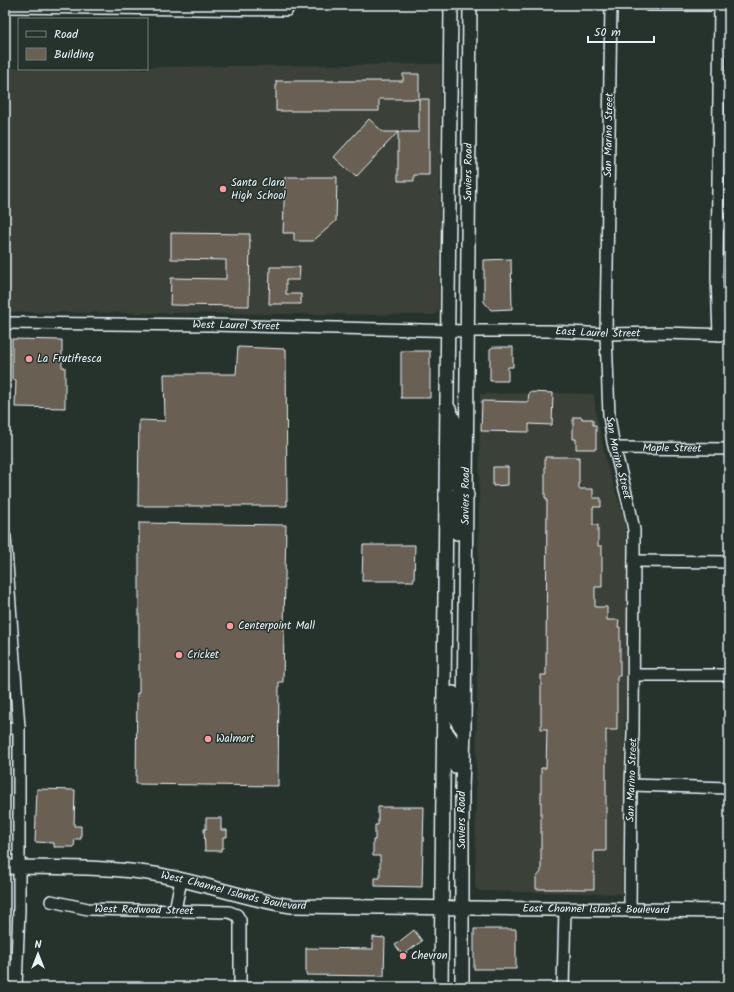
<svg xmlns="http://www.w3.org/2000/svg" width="734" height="992" font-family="Kalam,sans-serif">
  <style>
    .built { fill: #3a4138 }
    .building { fill: #696152; stroke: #e8f1f8 }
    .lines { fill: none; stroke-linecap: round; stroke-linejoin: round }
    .minor-casing { stroke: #e8f1f8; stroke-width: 14 }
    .major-casing { stroke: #e8f1f8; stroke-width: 16 }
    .minor { stroke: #26332d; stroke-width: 11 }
    .major { stroke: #26332d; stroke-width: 13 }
    .poi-dot { fill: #ff9aa2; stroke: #26332d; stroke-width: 1.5 }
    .labels { text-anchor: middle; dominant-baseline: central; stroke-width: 3; stroke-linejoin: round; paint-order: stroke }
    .street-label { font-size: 11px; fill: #e8f1f8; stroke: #26332d }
    .poi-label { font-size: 11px; fill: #e8f1f8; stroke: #26332d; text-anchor: start }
  </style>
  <rect width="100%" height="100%" fill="#26332d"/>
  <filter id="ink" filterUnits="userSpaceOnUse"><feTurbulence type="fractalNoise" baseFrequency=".025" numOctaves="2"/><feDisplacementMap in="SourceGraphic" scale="8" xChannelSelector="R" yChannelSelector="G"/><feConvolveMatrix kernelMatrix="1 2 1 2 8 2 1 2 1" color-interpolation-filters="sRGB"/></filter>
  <g filter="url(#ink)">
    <path class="built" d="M441 64 439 309 437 313 433 315 9 312 6 309 8 68 147 69V67Z
      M553 393 594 394 596 413 607 465 624 517 628 549 622 894 480 891 476 889 475 885 480 394Z"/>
    <path class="building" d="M403 74H419V99H379V111H276V81H403Z
      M419 99H429V175H414V181H398V132L356 177 334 157 369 119 383 132H419Z
      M285 177H337L336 221 313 241H294V233H283Z
      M171 233 250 234 249 306 170 305 171 278 226 279V260L171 259Z
      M511 259 512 309 491 310 484 302V260Z
      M270 267H300L299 280H286V294H301V304H269Z
      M12 339 62 340V367H65V408L15 407 16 380H12Z
      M238 347 286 349 287 506H138L139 420 165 421 164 374H236Z
      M493 347H513V367H508V381H490V349Z
      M401 351H430V398H401Z
      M529 392 553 393 552 425 529 424V432L481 431 482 401 528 402Z
      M573 417H582V419H593V425H596V449H576V439H573Z
      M545 457H579V489H593V498H601V507H593V525H598V546H602V587H595V607H607V620H619L618 627H620V676H617V730H606V851H594V889H536V878L541 872V768H546L547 729H541V675H546L547 498H545Z
      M493 467H508V485L493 486Z
      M139 523 286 525 283 682H279L278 786 136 784 137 693H139Z
      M363 545H415L414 581H362Z
      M37 789 75 790 74 826H81V839H75L74 847H54V843L35 842Z
      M378 807H424L422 887 375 886V878H380V856H373V840H375V825H378Z
      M206 818H221V830H227V837H223V848H221V851H205L204 829H206Z
      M474 929H516V969H474Z
      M414 930 422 941 403 955 395 945Z
      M373 937 385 938 384 976 306 975V948L373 949Z"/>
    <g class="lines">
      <defs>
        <g id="minor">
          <path id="s1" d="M611 5 606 334 609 416 613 442 629 505 634 530V544L633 733 631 785 630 910"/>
          <path d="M648 5H720"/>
          <path d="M5 7 287 10"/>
          <path d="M718 224H729"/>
          <path id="s2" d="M5 323 211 325 467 331H550L606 334 663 333 729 335"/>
          <path d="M719 335 717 277 720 5"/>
          <path id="s3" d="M615 448 729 449"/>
          <path d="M5 537 19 728V909L16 987"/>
          <path d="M634 561 729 562"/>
          <path d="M634 675H729"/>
          <path d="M5 728H19"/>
          <path d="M631 785 729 788"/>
          <path id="s4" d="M51 901 88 909 229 912 237 915 240 920V987"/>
          <path d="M175 910 181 880"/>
          <path d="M563 987 565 910"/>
        </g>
        <g id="major">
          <path d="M449 409 456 425 455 474 457 483 460 489 467 495"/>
          <path d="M446 495 451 496C460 506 457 520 457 533"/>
          <path d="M453 693C453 707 453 720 464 730"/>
          <path d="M444 730C456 742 455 750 455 766"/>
          <path id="s5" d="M5 867C55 868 105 866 154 874 201 882 245 899 291 906L729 911"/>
          <path d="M441 987 451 5"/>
          <path id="s6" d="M462 987V788L464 730 470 5"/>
        </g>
      </defs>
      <use href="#minor" class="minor-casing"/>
      <use href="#major" class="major-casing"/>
      <use href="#minor" class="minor"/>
      <use href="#major" class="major"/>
    </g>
  </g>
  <g class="poi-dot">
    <circle cx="223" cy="189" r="4"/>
    <circle cx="29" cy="359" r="4"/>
    <circle cx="230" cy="626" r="4"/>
    <circle cx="179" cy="655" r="4"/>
    <circle cx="208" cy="739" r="4"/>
    <circle cx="403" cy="956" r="4"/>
  </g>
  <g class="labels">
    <g class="street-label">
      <text transform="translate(609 135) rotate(-89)">San Marino Street</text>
      <text stroke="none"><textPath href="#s6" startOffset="815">Saviers Road</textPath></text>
      <text stroke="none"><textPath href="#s2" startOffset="231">West Laurel Street</textPath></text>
      <text stroke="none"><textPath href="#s2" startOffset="593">East Laurel Street</textPath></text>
      <text stroke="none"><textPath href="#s3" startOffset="57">Maple Street</textPath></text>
      <text stroke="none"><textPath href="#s1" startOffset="454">San Marino Street</textPath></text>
      <text stroke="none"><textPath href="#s6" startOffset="491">Saviers Road</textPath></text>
      <text transform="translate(632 780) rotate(-88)">San Marino Street</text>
      <text transform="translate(462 820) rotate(-90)">Saviers Road</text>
      <text stroke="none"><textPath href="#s5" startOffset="231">West Channel Islands Boulevard</textPath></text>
      <text stroke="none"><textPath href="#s4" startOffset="94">West Redwood Street</textPath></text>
      <text stroke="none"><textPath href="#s5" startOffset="595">East Channel Islands Boulevard</textPath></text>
    </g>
    <g class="poi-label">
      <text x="231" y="183">Santa Clara<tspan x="231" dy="13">High School</tspan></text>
      <text x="37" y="359">La Frutifresca</text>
      <text x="238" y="626">Centerpoint Mall</text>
      <text x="187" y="655">Cricket</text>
      <text x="216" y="739">Walmart</text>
      <text x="411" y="956">Chevron</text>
    </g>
  </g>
  <rect width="734" height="992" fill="none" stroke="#26332d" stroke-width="20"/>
  <rect x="10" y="10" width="714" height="972" fill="none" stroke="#e8f1f8" stroke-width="1.5" filter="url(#ink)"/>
  <rect x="18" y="18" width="130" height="52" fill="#26332d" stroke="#747f7e"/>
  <rect x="26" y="31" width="20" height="6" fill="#26332d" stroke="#747f7e"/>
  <text x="54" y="38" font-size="12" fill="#e8f1f8">Road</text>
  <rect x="26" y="48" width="20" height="12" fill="#696152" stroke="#747f7e"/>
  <text x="54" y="58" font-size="12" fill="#e8f1f8">Building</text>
  <g transform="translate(38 954)" stroke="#26332d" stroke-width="3" paint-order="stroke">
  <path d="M0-3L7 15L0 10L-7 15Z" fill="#e8f1f8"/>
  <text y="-6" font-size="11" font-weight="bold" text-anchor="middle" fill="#e8f1f8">N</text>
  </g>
  <path d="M588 36v6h66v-6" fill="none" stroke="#e8f1f8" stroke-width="2"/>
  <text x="594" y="36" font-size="12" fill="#e8f1f8" stroke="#26332d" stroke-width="3" paint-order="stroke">50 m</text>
</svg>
